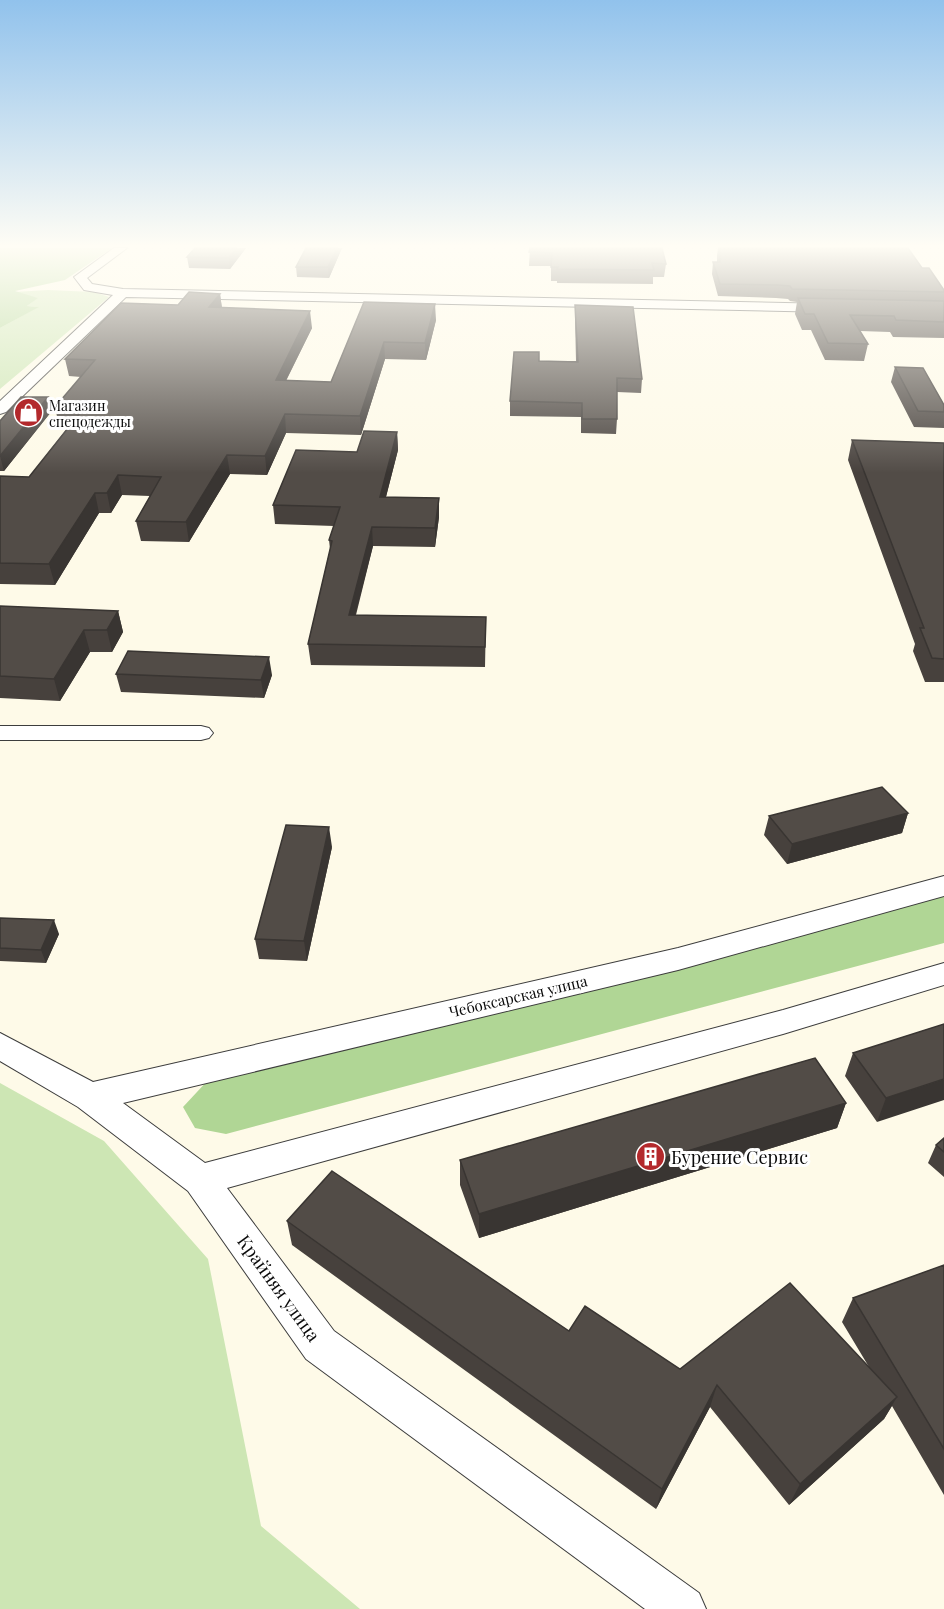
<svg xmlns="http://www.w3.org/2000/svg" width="944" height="1609" font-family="'Playfair Display',serif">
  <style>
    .green { fill: #cde6b4 }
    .forest { fill: #b0d695 }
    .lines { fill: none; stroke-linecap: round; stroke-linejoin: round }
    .minor-casing { stroke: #3d3d3d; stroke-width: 2 }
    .minor { fill: #fff; fill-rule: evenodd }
    .wall { fill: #47413d }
    .shaded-wall { fill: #393532 }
    .building { fill: #524c47; stroke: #393532; stroke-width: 1.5 }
    .labels { text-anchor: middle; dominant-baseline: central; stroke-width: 6; stroke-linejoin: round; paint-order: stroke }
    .far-poi-label { font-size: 14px; fill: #0a0a0a; stroke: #fff; text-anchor: start }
    .street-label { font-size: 15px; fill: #0a0a0a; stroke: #fff }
    .near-poi-label { font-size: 18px; fill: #0a0a0a; stroke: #fff; text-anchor: start }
    .near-street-label { font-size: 18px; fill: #0a0a0a; stroke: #fff }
  </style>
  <rect width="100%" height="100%" fill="#fefae8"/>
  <path class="green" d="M48 290 94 292 109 297 0 389V328L38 307 27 306 37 298 14 292Z
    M0 1083 104 1141 208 1259 261 1526 360 1609H0Z"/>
  <path class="forest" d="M0 248H112L65 280 15 291 38 298 27 306 39 307 0 328Z
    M944 892V943L226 1134 195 1128 183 1107 210 1078Z"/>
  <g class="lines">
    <defs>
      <path id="minor" d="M114 248H127L87 278 92 284 123 289 831 304 838 308 831 312 126 297 6 412 0 414V401L113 295 84 290 74 277Z
        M0 726H201L209 728 213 733 209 738 201 740H0Z
        M944 876V896L678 970 123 1103 205 1163 783 1010 944 963V985L783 1034 227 1188 334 1331 699 1593 706 1609H645L306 1359 188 1191 78 1107 0 1061V1033L93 1082 678 948Z"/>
    </defs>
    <use href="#minor" class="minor-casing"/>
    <use href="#minor" class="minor"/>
  </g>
  <path class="wall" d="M246 248 230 269 189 268 187 257Z
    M306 248H342L329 278 297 277 296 267Z
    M530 248H672H662L666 264 664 277H653V284L557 283V281H551V266H529Z
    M718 248H908L922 268 944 290V338L893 337 890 332 860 331 868 344 864 361 825 360 811 330H802L795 314 797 302 790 301 788 299 776 298 718 296 712 274 713 262H717V255Z
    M220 294 222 308 312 328 286 381 331 382 364 302 436 320 426 360 385 359 361 435 286 433 267 475 230 474 189 542 141 541 136 521 150 496 122 495 111 513H99L55 585 0 584V476L29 477 69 426H59L55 407 81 377 69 376 65 359 178 305Z
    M575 305 642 379 641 393 617 392V419L616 434 581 433V417L510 416V401L539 361H576L575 318Z
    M895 367 944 405V428L914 427 891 382Z
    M51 412 4 471H0V421Z
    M397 432 398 450 386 497 439 498V517L435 547 373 546 356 615 486 617 485 667 311 665 308 644 330 549 329 540 334 526 275 524 273 505 357 452Z
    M852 440 944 443V682H925L913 651 915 644 848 460Z
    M0 606 118 611 123 632 112 652H90L60 701 0 698Z
    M116 674 272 675 264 698 121 692Z
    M908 813 902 833 787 864 764 835 769 816Z
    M332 847 307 961 259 959 255 939Z
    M0 918 59 934 46 963 0 961Z
    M944 1024 877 1122 845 1076 853 1053Z
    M846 1103 837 1128 479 1238 460 1185V1160Z
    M944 1138V1177L928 1163 936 1145Z
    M287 1221 569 1331 680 1369 869 1367 842 1322 853 1298 944 1265V1495L892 1406 884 1419 789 1505 710 1407 656 1509 292 1245Z"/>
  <path class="shaded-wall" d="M236 248H246L230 269 229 258Z
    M337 248H342L329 278 328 267Z
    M220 294 222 309 209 307Z
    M435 304 436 320 426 360 425 343Z
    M310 311 312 328 277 398 276 380Z
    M384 342 385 359 361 435 360 416Z
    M48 397 51 412 4 471 0 456Z
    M285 414 286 433 267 475 265 456Z
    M397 432 398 450 381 516 380 497Z
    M227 455 230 474 189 542 186 522Z
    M118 475 122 495 111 513 107 493Z
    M95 493 99 513 55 585 49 564Z
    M439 498V517L435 547V528Z
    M372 527 373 546 350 635 349 615Z
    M118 611 123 632 112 652 107 630Z
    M84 630 90 652 60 701 54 679Z
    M269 657 272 675 264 698 261 680Z
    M908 813 902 833 787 864 792 844Z
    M329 827 332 847 307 961 304 941Z
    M54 920 59 934 46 963 41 950Z
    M944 1079V1100L877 1122 886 1098Z
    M846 1103 837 1128 479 1238V1214Z
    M717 1385 710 1407 656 1509 662 1489Z
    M897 1397 884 1419 789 1505 800 1484Z"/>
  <path class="building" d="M195 248H236L229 258 187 257Z
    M306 248H337L328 267H296Z
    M530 248H662L666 264 652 263 654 270 557 269 558 267H551L552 253 529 252Z
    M719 248H908L922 268H929L944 290V292L792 289 790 286 778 285 720 284 713 262H720Z
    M189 292 220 294 209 307 310 311 276 380 331 382 364 302 435 304 425 343 384 342 360 416 285 414 265 456 227 455 186 522 136 521 161 477 118 475 107 493H95L49 564 0 563V476L29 477 84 408 55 407 95 360 65 359 121 303 178 305Z
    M798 298 944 301V322L896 320 894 316 850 315 868 344 828 343 814 314H805Z
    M575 305 633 307 642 379 617 378V419H582V403L510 401 514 352H539V361L578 362Z
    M895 367 923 368 944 405V412L918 411Z
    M21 397H48L0 456V421Z
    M364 431 397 432 380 497 439 498 435 528 372 527 349 615 486 617 485 647 308 644 332 541 329 540 340 507 273 505 296 450 357 452Z
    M852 440 944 443V659L932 658 920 628H924Z
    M0 606 118 611 107 630H84L54 679 0 676Z
    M128 651 269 657 261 680 116 674Z
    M882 787 908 813 792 844 769 816Z
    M286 825 329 827 304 941 255 939Z
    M0 918 54 920 41 950 0 948Z
    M944 1024V1079L886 1098 853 1053Z
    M815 1058 846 1103 479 1214 460 1160Z
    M944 1138V1152L936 1145Z
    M332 1171 569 1331 585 1306 680 1369 790 1283 897 1397 800 1484 717 1385 662 1489 287 1221Z
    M944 1265V1449L853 1298Z"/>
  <linearGradient id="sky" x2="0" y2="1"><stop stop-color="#91c2ec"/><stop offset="0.52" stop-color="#fffdf5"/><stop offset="1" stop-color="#fffdf5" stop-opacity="0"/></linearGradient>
  <rect width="944" height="473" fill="url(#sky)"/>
  <defs>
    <symbol id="shop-disc" viewBox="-11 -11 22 22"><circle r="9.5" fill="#b3292c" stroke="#fff"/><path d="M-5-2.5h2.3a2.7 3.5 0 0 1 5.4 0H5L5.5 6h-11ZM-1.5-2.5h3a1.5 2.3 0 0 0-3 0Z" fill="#fff"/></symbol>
    <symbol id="building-disc" viewBox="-11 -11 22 22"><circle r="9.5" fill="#b3292c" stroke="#fff"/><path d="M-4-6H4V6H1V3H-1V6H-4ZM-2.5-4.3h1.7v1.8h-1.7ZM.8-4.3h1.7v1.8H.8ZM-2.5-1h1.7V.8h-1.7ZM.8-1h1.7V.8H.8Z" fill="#fff"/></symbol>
  </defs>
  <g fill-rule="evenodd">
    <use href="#shop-disc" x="12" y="396" width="33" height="33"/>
    <use href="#building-disc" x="634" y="1140" width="33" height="33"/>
  </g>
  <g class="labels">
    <g class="far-poi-label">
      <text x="49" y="405">Магазин<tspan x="49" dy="16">спецодежды</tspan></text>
    </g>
    <g class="street-label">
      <text transform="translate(518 996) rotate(-13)">Чебоксарская улица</text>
    </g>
    <g class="near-poi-label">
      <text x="671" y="1157">Бурение Сервис</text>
    </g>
    <g class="near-street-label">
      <text transform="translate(279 1288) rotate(54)">Крайняя улица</text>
    </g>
  </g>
</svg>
